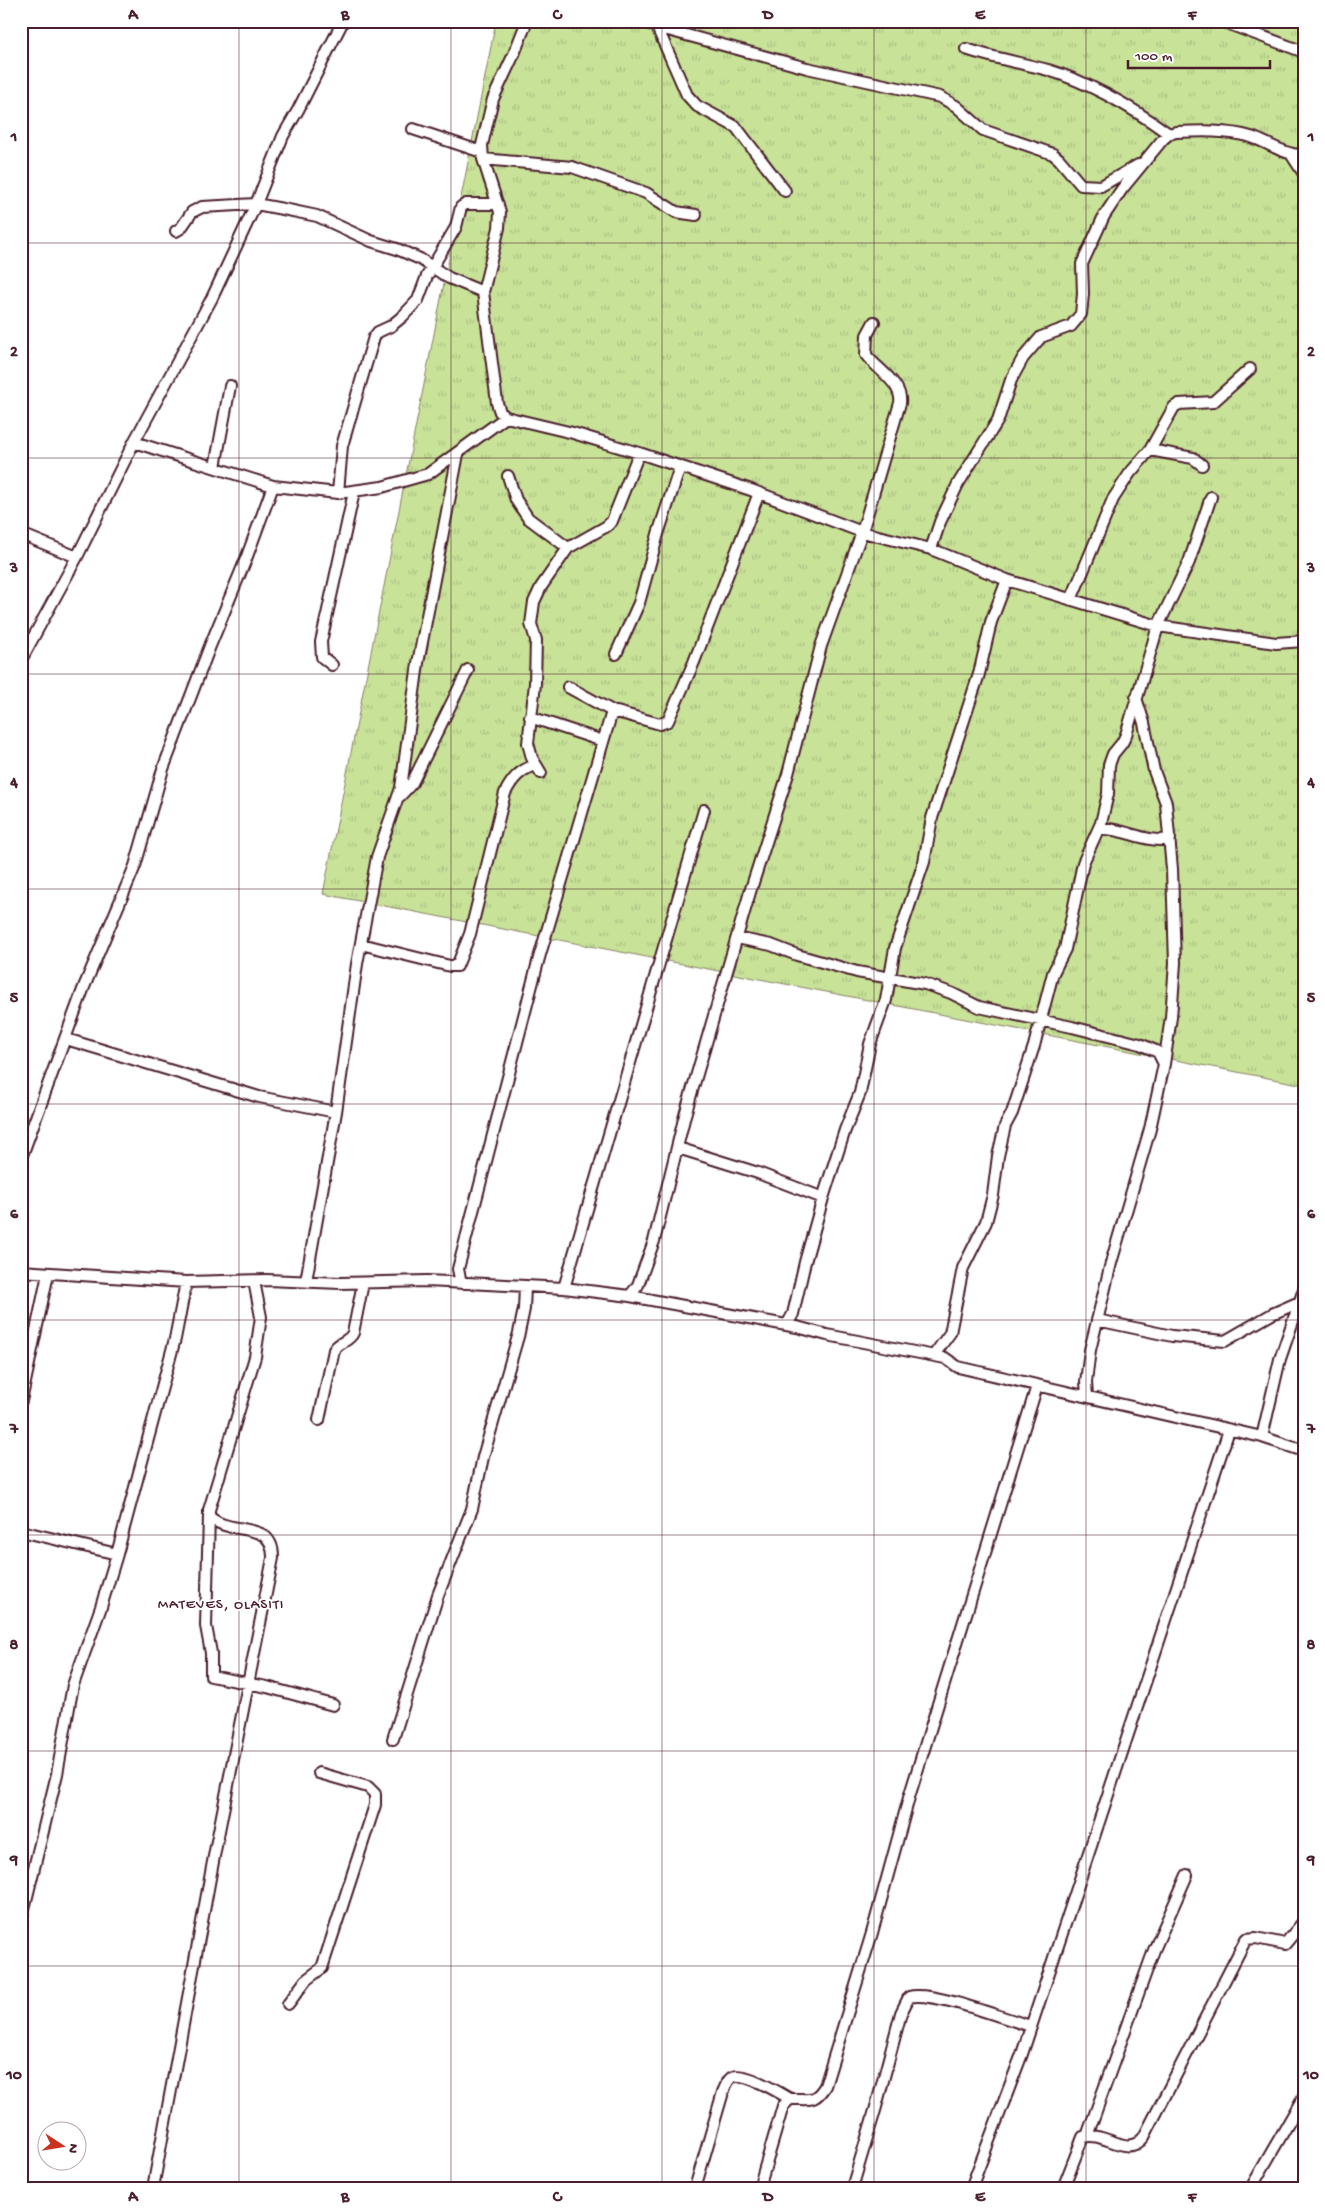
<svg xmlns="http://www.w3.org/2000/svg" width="1325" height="2209" font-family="'Gochi Hand',sans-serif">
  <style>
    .grass { fill: url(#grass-tufts); stroke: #898062 }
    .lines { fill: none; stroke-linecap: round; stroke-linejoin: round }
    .minor-casing { stroke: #4a1f2b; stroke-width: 14 }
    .minor { stroke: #fff; stroke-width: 10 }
    .grid { fill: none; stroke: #4a1f2b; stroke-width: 1; stroke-opacity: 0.55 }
    .labels { text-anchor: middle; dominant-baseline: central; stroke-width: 4; stroke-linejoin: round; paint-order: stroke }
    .neighbourhood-label { font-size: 15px; letter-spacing: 1px; fill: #4a1f2b; stroke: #fff }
    .neatline { fill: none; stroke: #4a1f2b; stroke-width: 2 }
    .grid-label { font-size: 16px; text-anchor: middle; font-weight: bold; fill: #4a1f2b }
  </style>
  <defs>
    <pattern id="grass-tufts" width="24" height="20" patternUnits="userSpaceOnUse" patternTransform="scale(1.25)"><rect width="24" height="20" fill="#c8e298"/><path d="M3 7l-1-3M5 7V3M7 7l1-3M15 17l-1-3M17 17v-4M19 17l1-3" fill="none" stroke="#adc183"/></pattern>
  </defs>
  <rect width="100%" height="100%" fill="#fff"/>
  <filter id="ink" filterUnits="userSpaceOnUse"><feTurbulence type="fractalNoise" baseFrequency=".02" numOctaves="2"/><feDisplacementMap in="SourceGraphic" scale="10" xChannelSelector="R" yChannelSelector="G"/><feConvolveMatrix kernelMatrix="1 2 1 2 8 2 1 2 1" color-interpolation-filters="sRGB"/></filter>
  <g filter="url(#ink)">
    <path class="grass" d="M496 21H1304V1085L323 894Z"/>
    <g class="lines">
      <defs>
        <path id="minor" d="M527 21 514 54 493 99 482 145 483 159 500 212 499 228 483 292 497 403 500 412 506 417 573 433 639 453 751 490 862 532 931 549 1007 580 1158 626 1276 643 1304 641
          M641 21 657 27 807 68 940 97 956 106 983 130 1053 154 1059 159 1081 185 1101 186 1138 165
          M1221 21 1304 52
          M657 27 687 95 697 106 736 127 785 191
          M966 49C993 58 1021 63 1048 70 1091 83 1133 108 1169 134
          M413 129 482 152
          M1291 154 1304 174
          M483 159 572 167 646 193 676 212 696 215
          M176 231 181 228 192 212 202 207 256 204 288 210 317 216 371 241 397 249 420 259 449 278 483 292
          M134 442 273 486 338 493 382 487 428 474 506 417
          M1150 450 1193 458 1202 465
          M215 467 230 386
          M508 476 516 500 528 518 568 548
          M338 493 342 446 374 337 378 332 391 326 403 316 418 300 427 276 456 227 461 207 466 204H498
          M21 534 77 557
          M931 549 940 522 958 484 998 420 1011 380 1023 358 1041 337 1071 326 1081 314 1083 294 1082 264 1104 216 1122 189 1163 139 1169 134 1176 132C1201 131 1227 130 1251 137 1267 142 1283 154 1299 155L1304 151
          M1071 600 1113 499 1130 473 1150 450 1174 407 1179 404 1213 402 1250 369
          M616 654 639 603 658 534 680 467
          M21 660 77 557 134 442 212 298 256 204 283 136 298 110 343 21
          M332 665 322 657 321 642 354 492
          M568 687 614 712
          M530 717 603 741
          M541 773 532 758 528 743 535 684 536 640 531 624 534 602 541 587 568 548 607 526 612 521 639 453
          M400 796 412 783 468 670
          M1099 829C1124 827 1145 844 1170 839
          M737 938 771 945 797 955 857 972 925 984 951 993 979 1007 1072 1027 1140 1044 1158 1052 1164 1064
          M361 944 450 966H457L470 934 505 793C512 779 520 770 535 765
          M66 1039 259 1097 336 1112
          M678 1148 758 1173 823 1198
          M21 1158 84 987 135 866 163 769 210 646 246 559 273 486
          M21 1271 186 1282 267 1280 341 1283 427 1281 564 1288 630 1296 797 1327 827 1335 945 1358 958 1367 1262 1437 1304 1451
          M306 1281 336 1112 357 964 377 857 401 788 418 663 458 454
          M461 1283 458 1269 539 958 611 715 617 712 660 724 668 721 694 662 759 493
          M564 1288 704 810
          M630 1296 638 1285 654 1241 685 1115 750 892 788 774 821 646 862 532 900 403C903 384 877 369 866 355L867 335 874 322
          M1097 1320 1172 1336 1225 1341 1272 1314 1304 1300
          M787 1325 793 1314 805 1262 823 1198 845 1130 860 1093 870 1044 886 1000 895 948 924 862 932 818 979 674 991 622 1007 580
          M934 1355 950 1333 963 1268 986 1222 993 1195 998 1156 1005 1126 1012 1113 1034 1046 1053 973 1065 949 1083 863 1101 823 1108 794 1109 765 1113 754 1122 743 1126 735 1158 626 1189 562 1211 497
          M1087 1396 1086 1382 1090 1350 1111 1263 1150 1129 1164 1064 1171 1017 1175 963 1172 869 1166 803 1154 771 1144 723 1136 698
          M21 1401 48 1274
          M319 1420 334 1350C338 1342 349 1342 353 1333L363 1283
          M1262 1437 1280 1359 1304 1289
          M209 1516 206 1626 211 1653V1676L267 1687 333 1705
          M21 1531 117 1554
          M393 1739 438 1595 472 1509 483 1457 519 1333 524 1309 525 1287
          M21 1921 57 1774 73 1685 101 1607 117 1554 175 1339 186 1282
          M288 2004 306 1980 322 1968 375 1805V1794L368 1787 319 1773
          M1087 2136 1154 1950 1187 1875
          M153 2188 215 1851 273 1558C274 1518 228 1537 209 1516V1510L255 1357 261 1317 254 1281
          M695 2188 723 2092C725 2088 727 2081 731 2078 741 2069 780 2093 790 2099
          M759 2188 783 2106 790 2099C808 2098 814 2104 825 2086L872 1933 910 1794 1037 1386
          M852 2188 876 2107 901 2013 909 1997C932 1990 1004 2019 1031 2026
          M971 2188 1022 2054 1229 1430
          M1063 2188 1083 2137C1104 2130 1127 2159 1144 2137L1246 1939 1256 1938 1285 1944 1304 1921
          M1251 2188 1304 2096"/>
      </defs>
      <use href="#minor" class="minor-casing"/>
      <use href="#minor" class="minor"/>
    </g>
  </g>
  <path class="grid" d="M239 21V2188M451 21V2188M662 21V2188M874 21V2188M1086 21V2188M21 243H1304M21 458H1304M21 674H1304M21 889H1304M21 1104H1304M21 1320H1304M21 1535H1304M21 1751H1304M21 1966H1304"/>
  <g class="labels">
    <g class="neighbourhood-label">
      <text x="221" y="1605">MATEVES, OLASITI</text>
    </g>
  </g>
  <rect width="1325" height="2209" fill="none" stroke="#fff" stroke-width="55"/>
  <g transform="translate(62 2146) rotate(102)"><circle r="24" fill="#ffffff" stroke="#b7a5aa"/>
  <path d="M0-4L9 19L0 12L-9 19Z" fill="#c8321e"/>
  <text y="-8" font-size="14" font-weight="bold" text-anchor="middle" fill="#4a1f2b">N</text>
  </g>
  <path d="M1128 60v8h142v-8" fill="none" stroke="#4a1f2b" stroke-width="2.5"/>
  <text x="1135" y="60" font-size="15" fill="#4a1f2b" stroke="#ffffff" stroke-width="4" paint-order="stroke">100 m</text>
  <rect x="28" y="28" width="1270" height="2154" class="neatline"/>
  <g class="grid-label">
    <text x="133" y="19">A</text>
    <text x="345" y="19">B</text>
    <text x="557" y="19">C</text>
    <text x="768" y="19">D</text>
    <text x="980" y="19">E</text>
    <text x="1192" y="19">F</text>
    <text x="14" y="141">1</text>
    <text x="1311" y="141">1</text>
    <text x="14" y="356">2</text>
    <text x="1311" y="356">2</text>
    <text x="14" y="572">3</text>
    <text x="1311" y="572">3</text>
    <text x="14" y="787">4</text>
    <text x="1311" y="787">4</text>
    <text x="14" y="1002">5</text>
    <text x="1311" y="1002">5</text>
    <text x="14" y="1218">6</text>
    <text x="1311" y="1218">6</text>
    <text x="14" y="1433">7</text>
    <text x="1311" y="1433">7</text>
    <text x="14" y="1649">8</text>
    <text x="1311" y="1649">8</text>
    <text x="14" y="1864">9</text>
    <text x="1311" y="1864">9</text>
    <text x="14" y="2079">10</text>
    <text x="1311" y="2079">10</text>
    <text x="133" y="2201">A</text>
    <text x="345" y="2201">B</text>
    <text x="557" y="2201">C</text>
    <text x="768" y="2201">D</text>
    <text x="980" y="2201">E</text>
    <text x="1192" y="2201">F</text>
  </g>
</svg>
